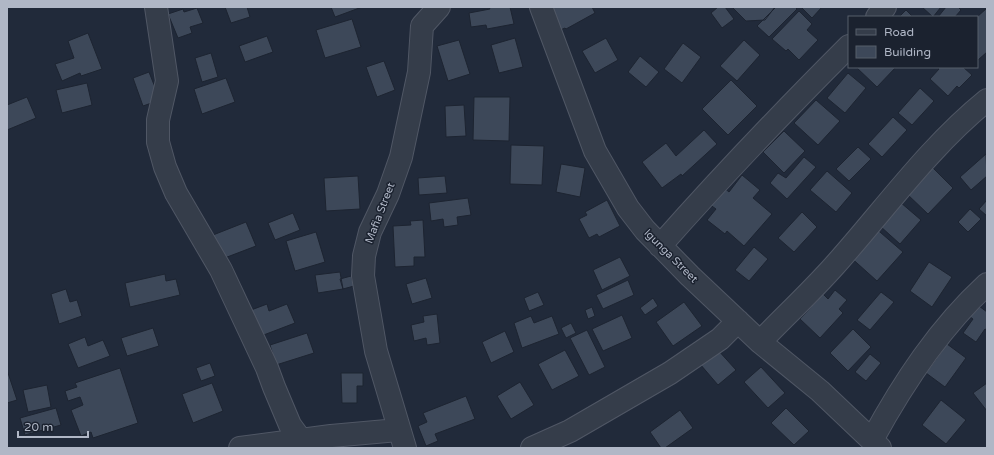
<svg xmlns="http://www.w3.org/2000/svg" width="994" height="455" font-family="'Varela Round',sans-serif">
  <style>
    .building { fill: #3d4859; stroke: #1d2431 }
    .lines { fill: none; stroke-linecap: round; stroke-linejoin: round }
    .minor-casing { stroke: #505765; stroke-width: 24 }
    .minor { stroke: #353d4a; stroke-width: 22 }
    .labels { text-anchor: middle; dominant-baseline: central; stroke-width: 3; stroke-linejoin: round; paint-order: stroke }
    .street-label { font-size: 11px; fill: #b0b7c6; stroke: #1b222f }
  </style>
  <rect width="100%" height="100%" fill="#212a3a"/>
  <path class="building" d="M225 7H247L250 17 231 23Z
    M331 7H362L335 17Z
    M489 7H510L514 24 487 29 486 25 471 27 469 13 490 9Z
    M546 7H592L595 13 566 29 565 28 556 32Z
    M718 7H725L734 19 722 28 711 13Z
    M732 7H775L765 20 746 21Z
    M776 7H795L797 9 769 37 757 26Z
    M801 7H822L812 18Z
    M922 7H941L933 17Z
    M946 7H958L961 10 955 17H938Z
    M197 8 203 23 190 27 192 33 178 38 168 14 183 9 184 12Z
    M987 8V52L978 60 977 58V17Z
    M906 10 913 17H899Z
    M799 11 812 24 807 30 818 40 799 60 788 49 786 51 772 39Z
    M352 19 361 47 325 58 316 30Z
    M88 33 102 69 81 76 80 73 62 81 55 64 74 58 68 41Z
    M267 36 273 52 245 62 239 46Z
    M515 38 523 67 499 73 491 45Z
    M606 38 618 60 595 73 582 51Z
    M459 40 470 74 448 81 437 46Z
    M744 40 760 55 737 81 720 66Z
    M683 43 701 57 682 83 664 69Z
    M211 53 218 77 202 82 195 58Z
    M640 56 659 72 646 87 628 72Z
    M384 61 395 90 377 97 366 67Z
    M856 67H896L877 87Z
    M937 67H963L972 75 959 88 957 86 948 96 930 79 939 69Z
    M149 72 160 100 143 106 133 78Z
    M848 73 866 88 845 113 827 98Z
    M226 78 235 102 202 114 194 89Z
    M731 80 757 106 728 135 702 109Z
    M87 83 92 105 62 113 56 90Z
    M920 88 934 101 912 125 898 113Z
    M27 97 36 118 7 130V105Z
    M474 97H510L509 141 473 140Z
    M816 100 840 121 818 145 794 123Z
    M464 105 466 136 446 137 445 106Z
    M893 117 907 130 882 157 868 144Z
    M704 130 717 144 682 176 681 174 662 188 642 162 666 143 676 156Z
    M784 131 805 151 784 173 763 152Z
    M511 145 544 146 542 185 510 184Z
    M858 147 871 159 849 181 836 169Z
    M986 154 987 176 971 190 960 177Z
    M804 157 816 167 787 199 770 183 778 173 786 178Z
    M561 164 585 168 580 197 556 192Z
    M933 168 953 188 928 214 907 194Z
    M827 171 852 193 836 212 810 190Z
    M742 175 760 190 753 198 772 214 744 246 727 231 725 234 707 220 716 209 709 204 723 187 729 192Z
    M358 176 360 209 326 211 324 178Z
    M445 176 447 193 419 195 418 178Z
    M468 198 471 215 457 217 458 225 444 227 443 219 431 221 429 203Z
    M607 200 620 226 599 237 597 234 589 238 579 219 587 215 585 212Z
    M987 200V216L979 209Z
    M900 202 921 220 900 244 880 226Z
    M970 209 981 219 968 232 958 222Z
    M802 212 817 227 794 252 778 238Z
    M293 213 300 230 275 240 268 223Z
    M423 220 425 257H414V266L395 267 393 226 411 225 410 221Z
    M246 222 256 246 222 259 213 235Z
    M873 226 903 252 877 281 848 255Z
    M316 232 325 262 295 271 286 241Z
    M754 247 768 259 749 281 735 270Z
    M620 257 630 276 602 290 593 270Z
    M929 262 952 277 932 307 910 291Z
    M340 272 343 289 318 293 315 275Z
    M165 274 166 281 176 279 180 295 130 307 125 283Z
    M351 276 354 286 343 289 340 279Z
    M426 278 432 298 412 304 406 284Z
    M628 280 634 295 603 309 596 295Z
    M66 289 70 302 77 300 82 316 59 324 51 294Z
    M835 290 847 300 839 309 843 313 820 338 800 319 823 294 828 299Z
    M538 292 544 305 529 311 524 298Z
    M881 292 894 302 870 330 857 320Z
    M653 298 658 306 645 315 640 308Z
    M684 302 702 326 673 346 656 322Z
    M267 304 269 311 287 304 295 323 261 336 251 310Z
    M979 306 987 312V330L985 329 976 342 963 333 973 319 970 317Z
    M592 307 595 316 588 319 585 310Z
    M437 314 440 343 427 345 426 338 414 341 411 325 424 322 423 316Z
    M622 315 632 338 603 351 592 329Z
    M531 316 534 323 552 316 559 334 522 348 514 323Z
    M571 323 576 333 566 338 561 328Z
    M153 328 159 346 127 356 121 338Z
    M853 329 871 347 848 371 830 353Z
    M587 330 605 367 589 375 570 338Z
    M505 331 514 352 491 363 482 342Z
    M307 333 314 353 276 365 270 345Z
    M85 337 88 346 103 340 110 356 78 368 68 344Z
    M947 344 966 358 945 387 926 373Z
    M717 349 736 370 718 385 700 364Z
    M565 350 579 376 552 390 538 364Z
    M870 354 881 363 866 381 855 372Z
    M210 363 215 376 201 381 196 368Z
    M761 367 785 393 768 408 744 382Z
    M120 368 138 423 93 438 91 432 81 436 71 410 83 405 80 397 68 401 65 391 77 387 75 383Z
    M7 370 17 400 7 403Z
    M341 373H363V386H357V403H342Z
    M520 382 534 405 511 419 497 396Z
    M212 383 223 411 193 423 182 394Z
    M987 383V411L973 393Z
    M47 385 51 407 28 412 23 390Z
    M466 396 475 419 435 434 438 441 426 446 418 426 427 422 423 413Z
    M941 400 966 420 946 444 922 425Z
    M56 408 61 425 25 435 20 418Z
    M786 408 809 431 794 445 771 423Z
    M680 410 693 428 665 448H661L650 432Z"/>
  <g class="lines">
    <defs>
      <path id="minor" d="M156 7 167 81 158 120V142L165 167 176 193 221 270 267 368 274 387 290 425 301 440
        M541 7 595 151 628 208 645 230 690 276 760 342 820 391 880 448
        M877 17 885 7
        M660 246C721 177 784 111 849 46
        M760 342C785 316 811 292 835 265 885 209 929 147 987 100
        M872 440C903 383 939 328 987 284
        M240 448 331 436 398 430
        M405 448 376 351 363 276 364 256 370 232 388 194 401 157 419 72 422 26 439 7
        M532 448 570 431 670 373 720 339 738 321"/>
    </defs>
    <use href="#minor" class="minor-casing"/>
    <use href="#minor" class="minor"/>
  </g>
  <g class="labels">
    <g class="street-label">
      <text transform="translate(380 213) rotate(-69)">Mafia Street</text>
      <text transform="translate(671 256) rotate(45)">Igunga Street</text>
    </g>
  </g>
  <rect width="994" height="455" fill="none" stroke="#b0b7c6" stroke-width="16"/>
  <rect x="848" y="16" width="130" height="52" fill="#1b222f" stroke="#575e6b"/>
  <rect x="856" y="29" width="20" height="6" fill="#353d4a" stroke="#575e6b"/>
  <text x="884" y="36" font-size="12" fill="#b0b7c6">Road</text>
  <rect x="856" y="46" width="20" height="12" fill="#3d4859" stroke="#575e6b"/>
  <text x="884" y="56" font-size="12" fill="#b0b7c6">Building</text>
  <path d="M18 431v6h70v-6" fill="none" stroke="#b0b7c6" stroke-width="2"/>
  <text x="24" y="431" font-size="12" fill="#b0b7c6" stroke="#1b222f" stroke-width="3" paint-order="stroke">20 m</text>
</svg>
